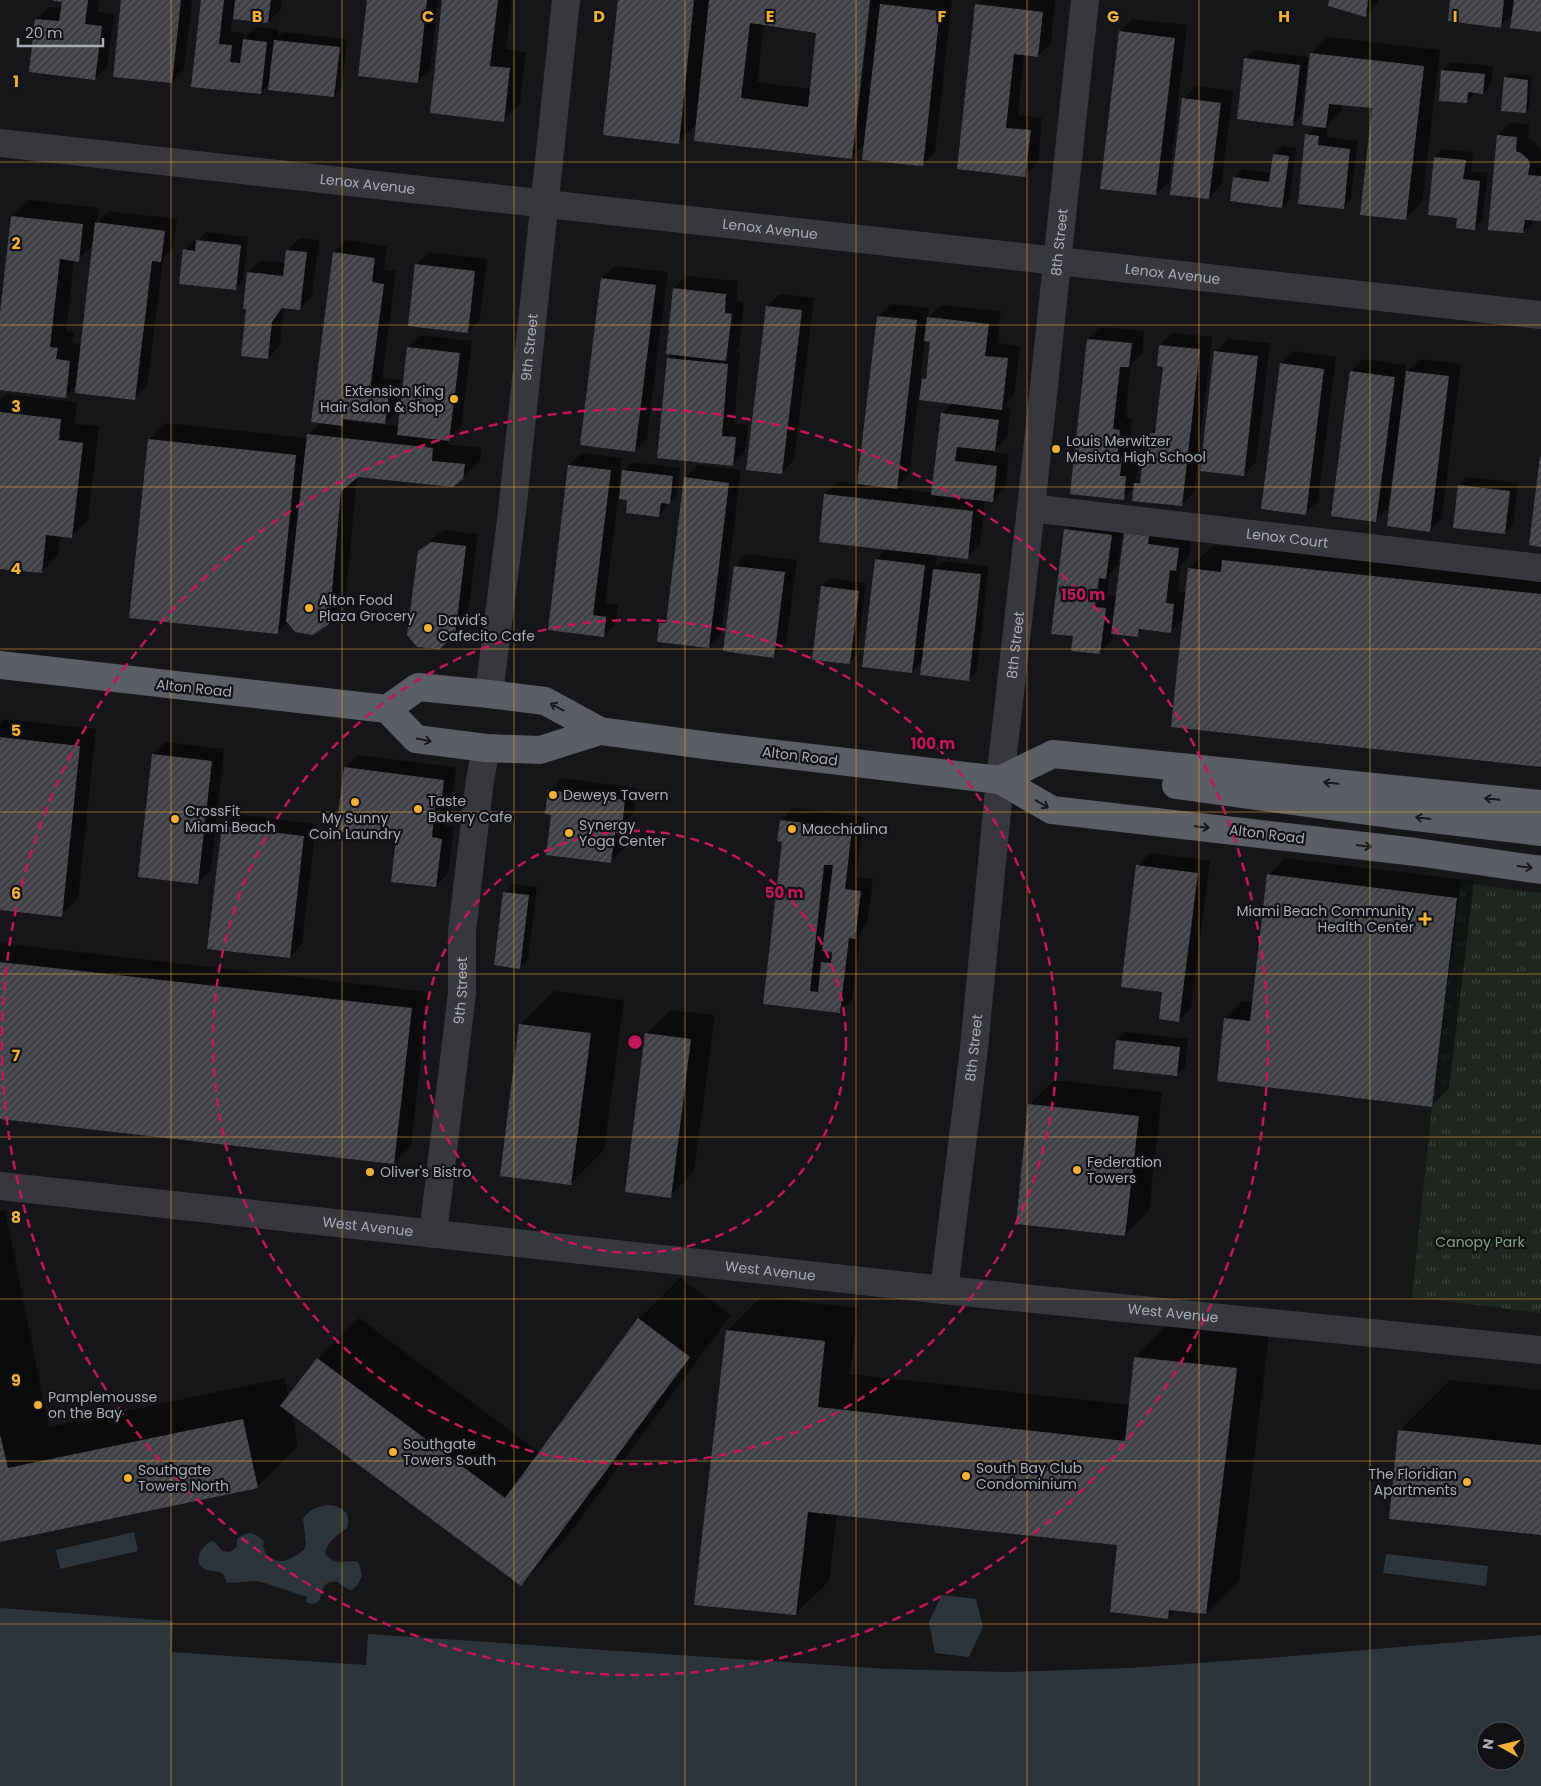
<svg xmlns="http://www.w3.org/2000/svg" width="1541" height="1786" font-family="Poppins,sans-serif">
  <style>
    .grass { fill: url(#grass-tufts) }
    .water { fill: #2c353c; fill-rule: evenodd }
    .shadow { fill: #0007; fill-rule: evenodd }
    .building { fill: url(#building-hatch); fill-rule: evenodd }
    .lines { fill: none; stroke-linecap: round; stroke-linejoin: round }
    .minor { stroke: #37383d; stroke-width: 28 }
    .tertiary { stroke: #37383d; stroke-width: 28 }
    .trunk { stroke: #5b5e65; stroke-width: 28 }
    .oneway { stroke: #18191b }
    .grid { fill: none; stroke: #f2b134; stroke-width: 1; stroke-opacity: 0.55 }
    .ring { fill: none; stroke: #c2185b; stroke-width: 2.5; stroke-dasharray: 9 6 }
    .poi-dot { fill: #f2b134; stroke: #111113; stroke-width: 2 }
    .labels { text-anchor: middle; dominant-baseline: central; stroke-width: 4.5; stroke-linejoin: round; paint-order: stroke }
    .street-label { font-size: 14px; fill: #a8adb8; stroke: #111113 }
    .poi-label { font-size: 14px; fill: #a8adb8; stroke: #111113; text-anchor: start }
    .park-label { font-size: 14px; fill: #7fa381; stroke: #111113 }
    .grid-label { font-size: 16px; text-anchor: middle; font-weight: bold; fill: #f2b134; stroke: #111113; stroke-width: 4.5; stroke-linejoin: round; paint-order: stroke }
    .centre { fill: #c2185b; stroke: #111113; stroke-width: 2.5 }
    .ring-label { font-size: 15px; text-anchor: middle; font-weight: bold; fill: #c2185b; stroke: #111113; stroke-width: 4.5; stroke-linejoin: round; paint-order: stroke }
  </style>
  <defs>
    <pattern id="grass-tufts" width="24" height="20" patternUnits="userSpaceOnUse" patternTransform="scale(1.25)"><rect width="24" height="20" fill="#1e261f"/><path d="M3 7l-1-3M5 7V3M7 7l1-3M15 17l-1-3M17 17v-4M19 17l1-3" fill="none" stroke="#3c433d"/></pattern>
    <pattern id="building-hatch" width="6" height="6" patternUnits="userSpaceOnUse" patternTransform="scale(1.25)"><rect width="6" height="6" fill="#404145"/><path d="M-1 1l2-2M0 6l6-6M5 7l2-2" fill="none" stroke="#595a5e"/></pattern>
  </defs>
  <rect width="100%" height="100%" fill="#161618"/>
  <path class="grass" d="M1461 880 1478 885 1541 893V1313L1412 1297 1432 1107Z"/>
  <path class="water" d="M329 1505C343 1506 351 1513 347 1528 338 1534 327 1542 325 1553 333 1566 343 1561 356 1561L359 1563 362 1576 358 1584 352 1590C343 1589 340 1579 330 1582 316 1586 327 1610 306 1602L307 1597 258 1581 227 1583C225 1580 225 1574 221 1573 217 1570 210 1572 205 1569 191 1562 202 1544 213 1541L216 1543 222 1551 230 1552 237 1547V1539C247 1531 255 1531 264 1542L263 1546 267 1557C283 1565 290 1560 304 1550L306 1544 303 1519C310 1509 318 1506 329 1505Z
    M134 1532 138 1551 60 1569 56 1550Z
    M1386 1554 1488 1566 1486 1586 1383 1573Z
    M942 1595 976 1599 983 1627 969 1657 935 1653 929 1622Z
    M0 1608 173 1621 172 1652 366 1665 368 1634 888 1669 1007 1672 1129 1668 1281 1657 1541 1635V1786H0ZM1486 1731H1516V1761H1486Z"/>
  <path class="shadow" d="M53 0H99L97 12 114 14 107 67 95 79 36 19 49 7 62 8 63 1Z
    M123 0H192L184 69 172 82Z
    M202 0H282L281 9 268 22 232 18 231 32 244 33 243 40 256 27 279 29 278 37 283 32 347 39 342 87 334 96 270 83 260 93 193 86Z
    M368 0H438L430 69 418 81Z
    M443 0H512L506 49 526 52 520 104 503 120Z
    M619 0H868L852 141H855L871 0H884V2L885 0H952L935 152 922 165 866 143 851 157 697 124 678 142ZM764 24 818 32 812 89 757 82Z
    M982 0H1055L1051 43 1038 56 1024 54 1018 115 1042 118 1038 163 1025 175 958 168 977 5Z
    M1330 0H1378V3L1365 15Z
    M1452 0H1541V30L1513 14 1500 26Z
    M1132 19 1187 25 1169 182 1156 194 1120 32Z
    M1328 37 1440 50 1422 202 1405 219 1374 107 1343 104 1342 110 1324 128H1327L1326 137 1358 141 1351 199 1343 208 1307 135 1316 125 1311 54Z
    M1254 50 1308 57 1301 116 1292 124 1238 117 1246 58Z
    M1451 62 1493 66 1491 85 1483 93 1475 92 1467 102 1443 70Z
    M1509 74 1532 76 1529 108 1525 112 1505 78Z
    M1196 86 1233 91 1221 185 1209 198 1183 99Z
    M1510 123 1529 124 1528 138 1534 141 1541 150V220H1535L1523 232 1498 135Z
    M1283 146 1296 148 1290 198 1282 207 1234 178 1243 169 1272 173 1274 155Z
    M1443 149 1473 152 1471 171 1488 173 1482 221 1474 229 1458 217 1435 157Z
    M29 200 99 208 97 222 109 211 177 219 173 248 163 259 147 386 134 399 77 385 65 397 0 389V324L12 216ZM94 244 82 344 72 343 74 332 66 331 74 260H78Z
    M206 232 248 237 243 281 235 289 184 250 193 242H197Z
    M300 238 319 240 312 296 300 309 284 307 280 345 268 358 248 308V272L261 260 286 263 287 250Z
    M346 240 387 246 384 270 396 271 382 378 401 380 397 410 383 425 399 426 408 347 421 335 472 341 461 427 448 440V444L481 448 480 461 462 478 357 476 345 606 328 623 288 622 277 633 149 440 166 423 307 438 308 435 321 422 334 253ZM349 418 374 421 373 424 346 421Z
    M429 252 487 259 480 319 468 332 416 265Z
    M615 266 668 272 647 438 635 451 602 278Z
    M687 276 738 281 737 301H744L739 347 734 351 740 352 734 424 748 425 745 452 732 464 668 359 673 354 674 288Z
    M780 294 814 298 794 460 782 473 767 306Z
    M891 304 929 308 928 318 941 305 1001 311 997 343 1020 346 1014 396 1003 407 1011 408 1007 437 993 452 1009 454 1005 488 992 501 985 500 980 545 967 558 937 554 935 568 942 561 989 566 977 671 968 679 923 660 912 672 876 560 887 548 825 494 838 482 858 484 879 316ZM925 340 932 341 928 373 920 381ZM918 399 953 403 942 414 933 493 895 488 909 475Z
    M1100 327 1144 331 1142 354 1131 364 1125 417 1132 418 1129 445H1133L1132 464H1138L1136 482 1142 476 1144 462 1148 457 1151 433 1157 427 1164 366 1160 345 1172 333 1212 337 1194 492 1182 505 1134 488 1123 499 1088 339Z
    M1228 339 1270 343 1256 462 1244 475 1216 351Z
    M1294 351 1336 357 1318 501 1305 513 1281 364Z
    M1363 359 1406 365 1405 374 1420 359 1461 364 1442 518 1430 531 1399 440H1397L1388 508 1375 521 1351 372Z
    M6 394 77 402 75 424 99 426 88 520 71 537 60 535 58 555 41 572 0 567V400Z
    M582 453 622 458 619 488H621L624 470 632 462 680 468 677 494 669 502H667L666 508 658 516 628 498 618 497 605 603 618 605 616 623 604 636 550 629 569 465Z
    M698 465 741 470 721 634 708 647 660 623 669 614 685 478Z
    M1467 477 1518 483 1513 525 1505 533 1459 485Z
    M1077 517 1124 522 1118 565 1110 574 1107 595 1117 596 1125 534 1137 521 1191 535 1189 557 1181 565 1178 591 1186 592 1189 569 1213 545 1237 547 1248 536 1541 568V765L1184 618 1170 632 1145 628 1137 636 1113 633 1112 640 1100 653 1074 635 1065 530Z
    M444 530 478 534 467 622 454 635 419 552 432 539Z
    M747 554 797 560 786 644 774 656 735 566Z
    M830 578 866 583 857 655 849 663 822 586Z
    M4 719 96 729 78 899 61 915 0 909V724Z
    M165 742 224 749 211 870 198 883 139 876 153 754Z
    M358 755 456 767 453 791 447 798 444 825 454 827 448 873 436 886 345 768Z
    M562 778 637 788 634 813 627 820 623 850 610 862 553 814 550 791Z
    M793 808 864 817 856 877 873 879 867 925 861 931 852 999 840 1012 764 1003 783 841 781 821ZM825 950 834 951 824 961Z
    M236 814 316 824 302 944 290 957 223 826Z
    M1150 853 1210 861 1191 1008 1179 1020 1164 991 1138 866Z
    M1285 858 1474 881 1449 1089 1432 1105 1225 1018 1242 1001 1253 1003 1269 875Z
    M513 884 537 887 528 960 520 968 505 893Z
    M0 943 428 992 411 1146 394 1162 0 1118Z
    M554 991 624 1000 604 1150 571 1183 521 1024Z
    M671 1010 715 1015 694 1172 670 1196 646 1034Z
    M1126 1032 1188 1039 1185 1067 1176 1075 1117 1040Z
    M1054 1080 1162 1092 1149 1210 1125 1235 1030 1104Z
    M5 1210 49 1427 284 1378 289 1398 318 1359 359 1318 540 1453 639 1319 680 1278 731 1315 562 1543 521 1584 292 1413 298 1446 257 1487 0 1541V1211Z
    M761 1297 858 1308 850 1374 1130 1405 1135 1358 1168 1324 1269 1335 1239 1580 1206 1613 1176 1609 1168 1618 1118 1544 837 1514 829 1581 795 1614 728 1330Z
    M1450 1380 1541 1390V1534L1399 1431Z"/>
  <path class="building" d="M53 0H88L85 24 102 26 95 80 29 72 35 19 59 21 62 2 53 1Z
    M121 0H181L172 83 113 77Z
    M201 0H224L219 44 232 45 230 62 240 63 243 39 267 42 261 94 191 87Z
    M235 0H271L268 23 233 19Z
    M367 0H427L418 83 358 76Z
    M442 0H498L490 66 510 68 504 122 430 113Z
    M618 0H694L679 144 603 135Z
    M709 0H870L852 159 694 141ZM750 23 816 33 808 107 741 98Z
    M1329 0H1368L1366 17 1328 6Z
    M1450 0H1504L1501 28 1448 21Z
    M1514 0H1541V32L1510 28Z
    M880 4 940 11 923 166 862 160Z
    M975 4 1043 12 1038 57 1014 54 1006 128 1031 130 1025 177 957 169Z
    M1119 31 1175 38 1156 195 1100 189Z
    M274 40 340 47 334 97 268 90Z
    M1310 53 1424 66 1406 220 1360 215 1372 108 1329 104 1326 128 1302 125Z
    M1244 58 1300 65 1293 126 1237 119Z
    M1441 70 1485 74 1483 94 1468 92 1467 103 1439 101Z
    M1504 77 1528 80 1526 113 1501 111Z
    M1182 98 1221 103 1209 199 1170 195Z
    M1305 134 1319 136 1318 145 1350 149 1344 209 1298 204Z
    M1497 135 1517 137 1516 151 1521 153 1528 159 1530 165 1528 175 1541 176V221L1525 220 1523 233 1488 230Z
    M1273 154 1289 156 1282 208 1230 201 1233 177 1269 182Z
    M1434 157 1466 160 1463 179 1480 181 1475 230 1456 228 1457 218 1428 215Z
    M11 216 83 224 79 262 60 259 50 347 58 348 56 359 70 361 66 398 0 390V313Z
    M95 222 165 231 161 262 152 261 135 400 75 393Z
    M196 240 241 245 236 290 179 284 183 249 195 251Z
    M286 250 307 252 300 310 282 308 272 322 268 359 241 356 246 309H243L247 272 283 276Z
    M333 252 375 258 372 282 384 284 370 390 389 393 385 424 343 419V426L311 422Z
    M415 264 475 271 468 333 408 326Z
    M601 278 656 285 635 452 580 445Z
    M673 288 726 294 725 313 732 314 726 361 666 354Z
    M766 306 802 310 782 474 746 470Z
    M877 316 917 320 897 489 857 484Z
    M927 317 989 324 985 356 1008 358 1002 410 919 400 922 378 926 379 930 342 924 341Z
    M1087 339 1132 343 1129 367H1120L1113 429 1120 430 1117 457H1122L1120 476H1126L1124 500 1070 494Z
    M1159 345 1200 349 1182 506 1132 501 1134 483H1140L1143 461 1146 462 1150 433H1155L1163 367 1157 366Z
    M407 347 460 353 449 441 397 435Z
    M1214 351 1258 356 1244 476 1200 471Z
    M667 358 728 364 722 436 736 437 733 466 657 458Z
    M1280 363 1324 369 1306 515 1261 509Z
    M1350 371 1395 377 1376 522 1331 516Z
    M1406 371 1449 376 1430 532 1387 526Z
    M0 412 61 419 59 440 83 443 72 538 46 535 42 573 0 569Z
    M941 413 999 420 995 451 957 447 955 461 997 466 993 502 931 495Z
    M307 434 433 448 432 461 465 464 463 479 453 487 358 477 341 491 329 624 313 635 295 632 286 621Z
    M148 439 296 455 278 634 129 618Z
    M1540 456 1541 457V547L1529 545Z
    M568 465 611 470 593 615 606 617 604 637 548 630Z
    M622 470 673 476 670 504 661 503 659 517 626 513 627 500 619 499Z
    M684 477 729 483 709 648 657 642 659 623H666Z
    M1458 485 1510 491 1505 534 1453 528Z
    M824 494 973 511 968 559 819 542Z
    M1064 529 1112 535 1106 579 1099 578 1095 607 1106 608 1100 654 1071 651 1073 636 1051 634Z
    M1124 533 1149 536 1148 544 1179 548 1176 571 1170 570 1166 603 1174 604 1171 633 1139 629 1138 637 1111 634Z
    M431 542 466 546 455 636 439 649 417 647 407 635 418 551Z
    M875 559 925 565 912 673 862 667Z
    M1222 560 1541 594V767L1171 727 1188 568 1221 572Z
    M734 566 785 572 774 658 723 651Z
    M933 569 981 574 969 681 920 675Z
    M821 586 859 591 850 664 812 660Z
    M0 737 80 746 62 917 0 910Z
    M152 754 212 761 198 884 138 877Z
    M344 767 444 780 441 805H435L432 837 442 839 436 887 391 882 396 838 336 831Z
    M548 790 625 800 622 827 616 826 611 863 546 855 551 815 545 814Z
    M780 820 852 829 845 889 861 891 855 939 849 938 840 1013 763 1004 782 842 777 841ZM824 865H833L822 951 832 952 831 963 821 962 818 992 810 991Z
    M222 826 304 836 290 958 207 949Z
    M1136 865 1198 873 1179 1022 1159 1019 1162 992 1121 987Z
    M1267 874 1457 898 1432 1107 1217 1081 1224 1018 1250 1021Z
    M503 892 529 895 520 969 494 965Z
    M0 962 412 1008 394 1164 0 1119Z
    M519 1024 591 1033 571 1185 500 1176Z
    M645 1033 691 1039 671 1198 625 1192Z
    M1116 1040 1180 1047 1177 1076 1113 1069Z
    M1028 1104 1139 1116 1125 1236 1016 1224Z
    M638 1318 690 1357 521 1586 280 1406 317 1358 505 1498Z
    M726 1330 825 1341 818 1407 1125 1441 1134 1357 1237 1368 1206 1614 1169 1610 1168 1619 1110 1612 1117 1545 808 1512 796 1615 694 1605Z
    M243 1419 258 1488 0 1542V1434L8 1468Z
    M1398 1430 1541 1445V1535L1389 1519Z"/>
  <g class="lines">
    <g class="minor">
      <path id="s1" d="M0 143 1541 315"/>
      <path id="s2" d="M1031 508 1541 568"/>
      <path id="s3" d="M489 694 512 512 566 0"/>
      <path id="s4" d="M433 1234 462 993V931L480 780 486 748"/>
      <path id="s5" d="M944 1290 974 1048 1000 780 1031 508 1085 0"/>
    </g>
    <path class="tertiary" id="s6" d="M0 1186 944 1290 1541 1350"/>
    <path class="trunk" d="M0 665 387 709 416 739 486 748 540 750 600 731
      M387 709 418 687 489 694 545 701 600 731 711 746 1000 780 1052 810 1416 852 1541 870
      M1000 780 1053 754 1541 804
      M1176 785 1397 815 1541 832"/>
  </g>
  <defs><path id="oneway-shaft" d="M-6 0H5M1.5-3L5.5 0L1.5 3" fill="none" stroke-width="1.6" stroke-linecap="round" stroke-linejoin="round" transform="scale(1.25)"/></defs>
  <g class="oneway">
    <use href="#oneway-shaft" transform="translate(557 707) rotate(-152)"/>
    <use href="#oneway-shaft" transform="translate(424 740) rotate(11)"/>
    <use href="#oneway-shaft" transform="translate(1331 783) rotate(-174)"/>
    <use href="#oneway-shaft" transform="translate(1492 799) rotate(-174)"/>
    <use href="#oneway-shaft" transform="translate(1042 804) rotate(31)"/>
    <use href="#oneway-shaft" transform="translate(1423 818) rotate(-173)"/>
    <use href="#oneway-shaft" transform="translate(1202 827) rotate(6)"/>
    <use href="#oneway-shaft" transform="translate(1364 846) rotate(7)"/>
    <use href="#oneway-shaft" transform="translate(1525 867) rotate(8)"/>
  </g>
  <path class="grid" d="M171 0V1786M342 0V1786M514 0V1786M685 0V1786M856 0V1786M1027 0V1786M1199 0V1786M1370 0V1786M0 162H1541M0 325H1541M0 487H1541M0 649H1541M0 812H1541M0 974H1541M0 1137H1541M0 1299H1541M0 1461H1541M0 1624H1541"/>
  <g class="ring">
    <circle cx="635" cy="1042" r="211"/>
    <circle cx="635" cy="1042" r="422"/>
    <circle cx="635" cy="1042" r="633"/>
  </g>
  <g class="poi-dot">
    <circle cx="454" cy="399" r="5"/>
    <circle cx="1056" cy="449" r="5"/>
    <circle cx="309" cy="608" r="5"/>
    <circle cx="428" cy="628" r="5"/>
    <circle cx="553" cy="795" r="5"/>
    <circle cx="355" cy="802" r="5"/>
    <circle cx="418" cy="809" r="5"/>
    <circle cx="175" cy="819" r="5"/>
    <circle cx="792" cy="829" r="5"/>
    <circle cx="569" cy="833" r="5"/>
    <path d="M1422.5 911.5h5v5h5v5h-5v5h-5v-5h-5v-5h5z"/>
    <circle cx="1077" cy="1170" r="5"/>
    <circle cx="370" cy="1172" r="5"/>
    <circle cx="38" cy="1405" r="5"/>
    <circle cx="393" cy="1452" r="5"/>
    <circle cx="966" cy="1476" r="5"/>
    <circle cx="128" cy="1478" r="5"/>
    <circle cx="1467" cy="1482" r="5"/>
  </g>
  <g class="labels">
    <g class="street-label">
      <text stroke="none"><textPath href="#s1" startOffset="370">Lenox Avenue</textPath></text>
      <text stroke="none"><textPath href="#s1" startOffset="775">Lenox Avenue</textPath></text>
      <text stroke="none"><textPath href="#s5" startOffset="1054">8th Street</textPath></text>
      <text stroke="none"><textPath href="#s1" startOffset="1180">Lenox Avenue</textPath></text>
      <text stroke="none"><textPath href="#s3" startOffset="349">9th Street</textPath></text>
      <text stroke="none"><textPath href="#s2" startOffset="258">Lenox Court</textPath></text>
      <text stroke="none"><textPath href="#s5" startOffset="649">8th Street</textPath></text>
      <text transform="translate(194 688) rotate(6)">Alton Road</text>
      <text transform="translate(800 756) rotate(7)">Alton Road</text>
      <text transform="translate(1267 834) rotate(7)">Alton Road</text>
      <text stroke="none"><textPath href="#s4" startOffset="245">9th Street</textPath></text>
      <text stroke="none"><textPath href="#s5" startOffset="244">8th Street</textPath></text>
      <text stroke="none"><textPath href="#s6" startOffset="370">West Avenue</textPath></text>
      <text stroke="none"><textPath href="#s6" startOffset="775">West Avenue</textPath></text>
      <text stroke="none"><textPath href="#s6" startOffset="1180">West Avenue</textPath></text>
    </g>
    <g class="poi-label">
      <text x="444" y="391" text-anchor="end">Extension King<tspan x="444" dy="16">Hair Salon &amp; Shop</tspan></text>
      <text x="1066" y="441">Louis Merwitzer<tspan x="1066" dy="16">Mesivta High School</tspan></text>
      <text x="319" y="600">Alton Food<tspan x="319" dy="16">Plaza Grocery</tspan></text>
      <text x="438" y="620">David's<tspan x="438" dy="16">Cafecito Cafe</tspan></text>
      <text x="563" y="795">Deweys Tavern</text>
      <text x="428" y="801">Taste<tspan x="428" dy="16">Bakery Cafe</tspan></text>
      <text x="185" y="811">CrossFit<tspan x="185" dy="16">Miami Beach</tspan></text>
      <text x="355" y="818" text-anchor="middle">My Sunny<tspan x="355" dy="16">Coin Laundry</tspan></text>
      <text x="579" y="825">Synergy<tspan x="579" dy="16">Yoga Center</tspan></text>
      <text x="802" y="829">Macchialina</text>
      <text x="1414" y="911" text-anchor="end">Miami Beach Community<tspan x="1414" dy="16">Health Center</tspan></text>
      <text x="1087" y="1162">Federation<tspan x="1087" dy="16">Towers</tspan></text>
      <text x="380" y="1172">Oliver's Bistro</text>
      <text x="48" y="1397">Pamplemousse<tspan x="48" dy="16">on the Bay</tspan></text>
      <text x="403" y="1444">Southgate<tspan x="403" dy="16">Towers South</tspan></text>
      <text x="976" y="1468">South Bay Club<tspan x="976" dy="16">Condominium</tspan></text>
      <text x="138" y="1470">Southgate<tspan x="138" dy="16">Towers North</tspan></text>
      <text x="1457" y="1474" text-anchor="end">The Floridian<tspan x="1457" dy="16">Apartments</tspan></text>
    </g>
    <g class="park-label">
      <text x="1480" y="1242">Canopy Park</text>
    </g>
  </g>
  <g class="grid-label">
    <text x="257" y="22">B</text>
    <text x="428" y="22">C</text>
    <text x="599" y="22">D</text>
    <text x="770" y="22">E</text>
    <text x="942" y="22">F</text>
    <text x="1113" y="22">G</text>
    <text x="1284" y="22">H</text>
    <text x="1455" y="22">I</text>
    <text x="16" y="87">1</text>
    <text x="16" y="249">2</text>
    <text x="16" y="412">3</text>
    <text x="16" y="574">4</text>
    <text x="16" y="736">5</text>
    <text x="16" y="899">6</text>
    <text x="16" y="1061">7</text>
    <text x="16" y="1223">8</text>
    <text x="16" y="1386">9</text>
  </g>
  <circle cx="635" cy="1042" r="8" class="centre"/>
  <g class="ring-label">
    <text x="1083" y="600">150 m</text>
    <text x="933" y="749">100 m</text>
    <text x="784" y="898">50 m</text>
  </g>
  <g transform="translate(1501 1746) rotate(278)"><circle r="24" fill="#111113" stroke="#4d4f55"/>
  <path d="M0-4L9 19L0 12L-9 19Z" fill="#f2b134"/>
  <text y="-8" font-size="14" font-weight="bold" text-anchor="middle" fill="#a8adb8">N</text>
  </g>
  <path d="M18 38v8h85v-8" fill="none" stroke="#a8adb8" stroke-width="2.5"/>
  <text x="25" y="38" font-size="15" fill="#a8adb8" stroke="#111113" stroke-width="4" paint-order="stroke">20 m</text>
</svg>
